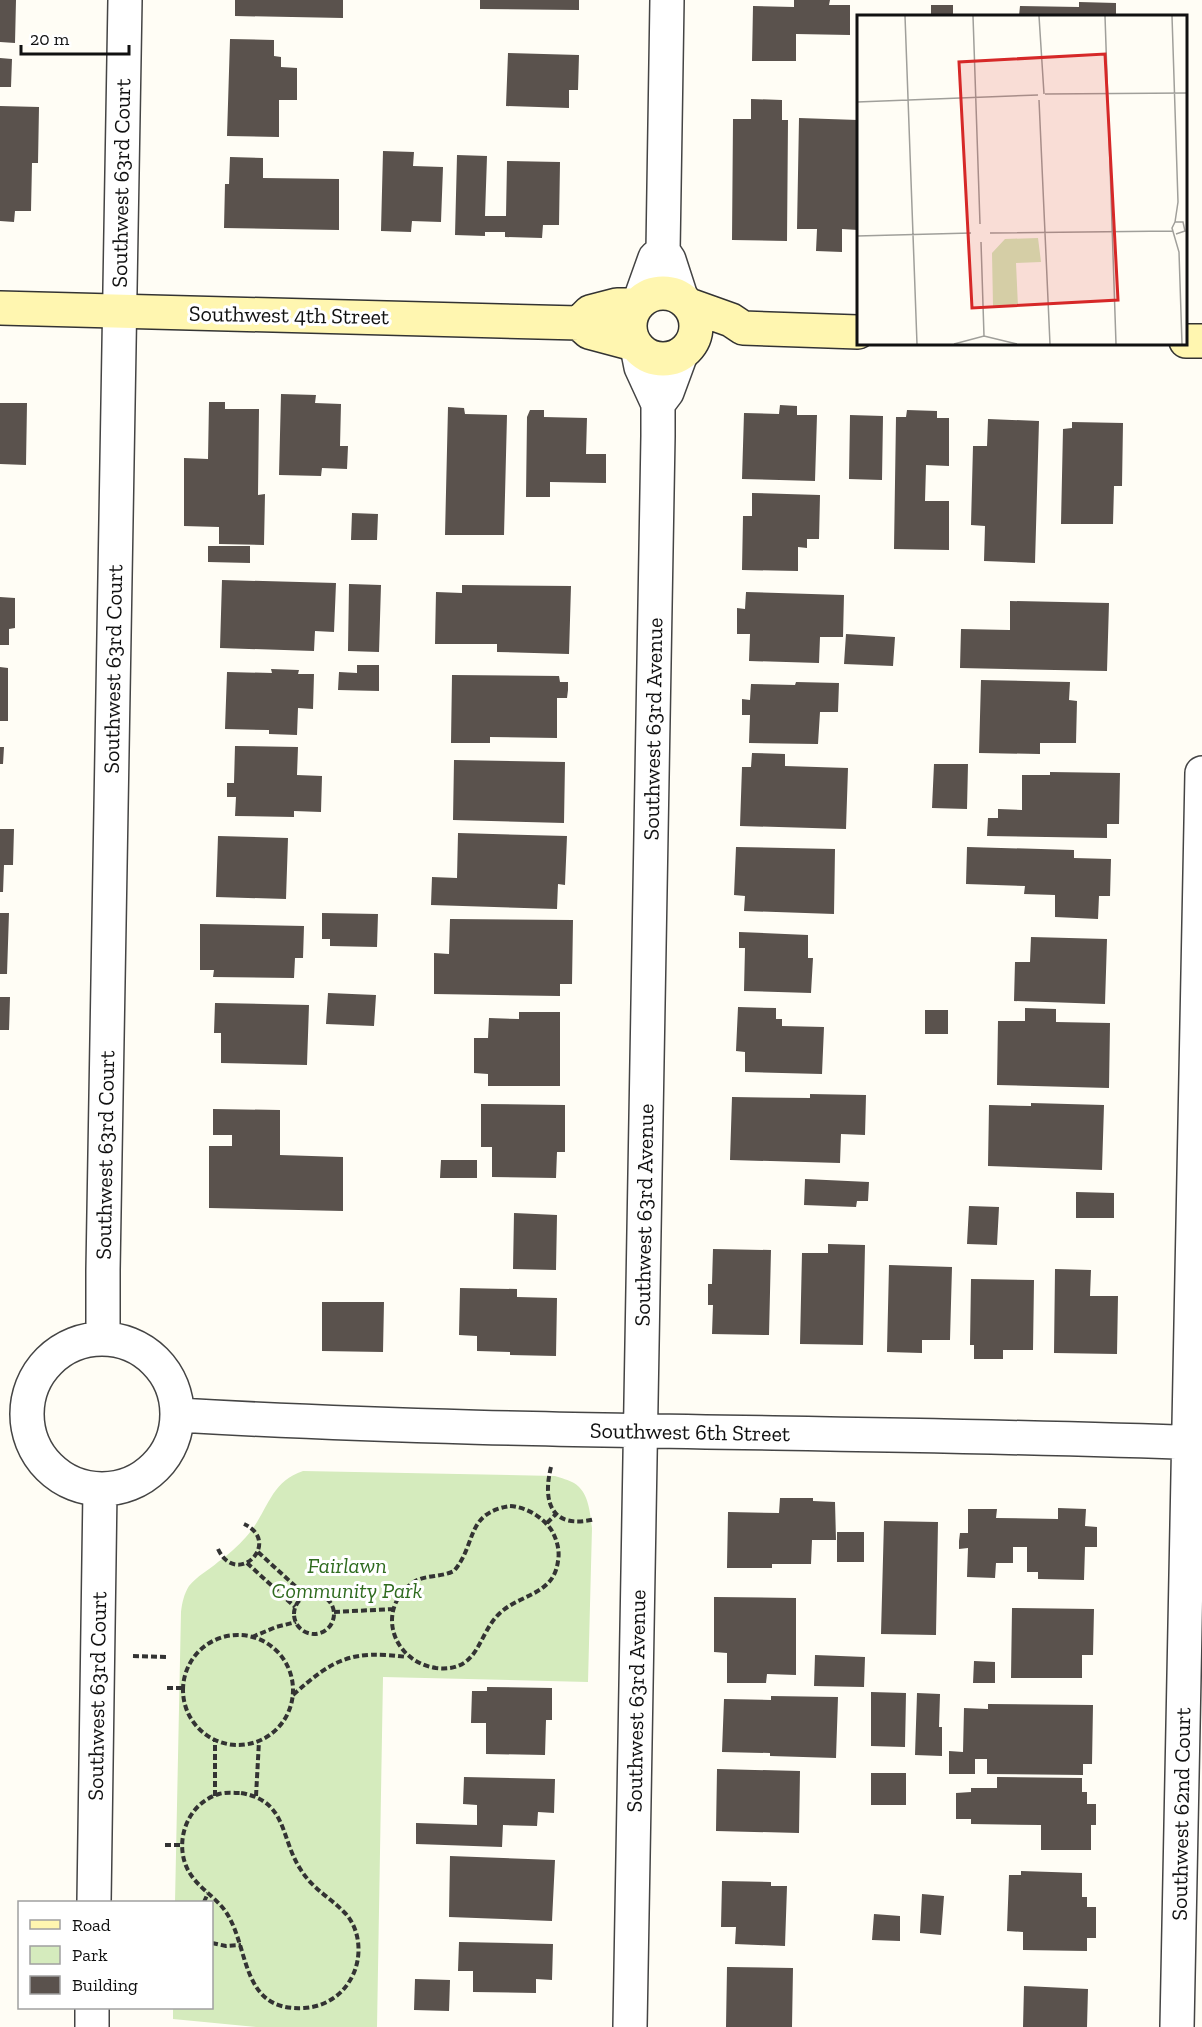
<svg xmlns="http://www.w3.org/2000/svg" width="1202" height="2027" font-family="'Zilla Slab',serif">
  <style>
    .green { fill: #d5ebbd }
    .building { fill: #5a524d }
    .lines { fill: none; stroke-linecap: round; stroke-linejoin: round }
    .street-casing { stroke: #444; stroke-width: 36 }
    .secondary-casing { stroke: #333; stroke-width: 36 }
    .path { stroke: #333; stroke-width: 4; stroke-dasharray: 6 3; stroke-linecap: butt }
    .street { stroke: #fff; stroke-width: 33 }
    .secondary { stroke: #fff6b0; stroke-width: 33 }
    .labels { text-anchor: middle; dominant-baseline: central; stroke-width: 6; stroke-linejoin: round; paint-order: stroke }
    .street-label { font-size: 22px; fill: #111; stroke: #fff }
    .park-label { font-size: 22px; font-style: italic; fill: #2f6b1f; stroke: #fff }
    .inset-road { fill: none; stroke: #a09f9a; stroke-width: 1.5 }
    .view { fill: #d62828; fill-opacity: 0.15; stroke: #d62828; stroke-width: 3 }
    .inset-edge { fill: none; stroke: #111; stroke-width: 3 }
  </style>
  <rect width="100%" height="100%" fill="#fffdf5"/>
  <path class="green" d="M303 1471 555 1476C561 1478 569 1480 574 1483 589 1492 590 1513 592 1528L588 1682 383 1677 377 2027H256L173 2019V2008H212V1902H175L181 1612C182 1603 184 1594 189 1586 197 1576 209 1570 218 1562 228 1555 238 1546 246 1537 268 1513 269 1482 303 1471Z"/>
  <path class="building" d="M0 0H16L15 43 0 42Z
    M235 0H343V18L235 16Z
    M480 0H579V10L480 9Z
    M794 0H830L829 5H850V35L796 34V61H752L753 6 794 7Z
    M1079 2 1116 3V16H1019L1020 6 1079 7Z
    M931 5H953V16H931Z
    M230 39 274 40V56L281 57V67L297 68V100H279V137L227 136Z
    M508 53 579 55 578 90H569V108L506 106Z
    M0 58 12 59 11 87H0Z
    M751 99 782 100V120H788L787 241 732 240 733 119H751Z
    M0 106 39 107 38 163H32L31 211H15L14 222 0 221Z
    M799 118 858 120V230L842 229V252L816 251 817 229H797Z
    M383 151 414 152 413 166 443 167 441 222 412 221 411 232 381 231Z
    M457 155 487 156 485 216H506L507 161 560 162 559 225H543L542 238 505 237V232H485V236L455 235Z
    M230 157 263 158V178L339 179V230L224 228 225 184H229Z
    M281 394 316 395 315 403 341 404 340 446H348L347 469 322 468 321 476 279 475Z
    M209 402H225V409H259L258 495 265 494 264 545 219 544V527L184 526V458L208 459Z
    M0 403H27L26 465 0 464Z
    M780 405 797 406V415H817L815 481 742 479 744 413 779 414Z
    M448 407 464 408 465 414 507 415 504 535H445Z
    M530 410H544V417L587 418 586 454H606V483L550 482V497H526L527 417Z
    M907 410 937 411V418H949V466L926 465 925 501H949V550L894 549 896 417H906Z
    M850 415 883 416 882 480 849 479Z
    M988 419 1039 421 1035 563 984 561 985 526 971 525 973 446H987Z
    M1072 422 1123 423 1122 486H1114L1113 524H1061L1063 429 1072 428Z
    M752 493 820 495 819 539H807V548L798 547V571L742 570 743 516H752Z
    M352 513 378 514 377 540H351Z
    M208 546H250V563L208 562Z
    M222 580 336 583 334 632 315 631 314 651 220 648Z
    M349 584 381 585 379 652 348 651Z
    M462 585 571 586 569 654 497 652V644H435L436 592 462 593Z
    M746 592 844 595 843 637H820L819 663 749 661 750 634H737V608L745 609Z
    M0 597 15 598V628L9 629V645H0Z
    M1010 601 1109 603 1107 671 960 668 961 629 1010 630Z
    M846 634 895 637 893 666 844 664Z
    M357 665H379V691L338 690 339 672 357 673Z
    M0 667 8 668V721H0Z
    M271 669 299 670 298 674H314L313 709 298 708 297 735 269 734V730L225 729 227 672 272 673Z
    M452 675 559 676 560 682H568V690L567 698H557V738L490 737V743H451Z
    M981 680 1070 682 1069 700 1077 701 1076 743H1040V754L979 753Z
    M796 682 839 683 838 712H820L818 744 749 743 750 715H742V699L750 700 751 684 795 685Z
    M235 746 298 747 297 775 322 776 321 812 294 811V817L235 816 236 797H227V783H234Z
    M0 747H4L3 764H0Z
    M752 753 785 754V766L848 768 846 829 740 826 742 767H751Z
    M454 760 565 762 564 823 453 820Z
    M934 764H968L967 809 932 808Z
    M1050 772 1120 773 1119 824H1107V838L987 836 988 818H998V809L1022 810V775H1050Z
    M0 829H14L13 865H4L3 892H0Z
    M458 833 567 836 565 885 558 884 557 909 431 905 432 877 457 878Z
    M218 836 288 838 286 899 216 897Z
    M736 847 835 849 834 914 744 911 745 896 734 895Z
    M967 847 1074 850V858L1111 859 1110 896H1099L1098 919 1055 917V895L1024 894 1025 886 966 884Z
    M0 913H9L7 974H0Z
    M322 913 378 914 377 947 330 946V939H322Z
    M450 919 573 920 572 984H560V996L434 994V953L449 954Z
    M200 924 304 926 303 958H295L294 978 213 977 214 970H200Z
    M739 932 808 935V958H813L811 993 744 991 745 948H739Z
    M1031 937 1107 939 1105 1004 1014 1001 1015 962H1030Z
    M328 993 376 995 374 1026 326 1024Z
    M0 997H10L9 1030H0Z
    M215 1003 309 1005 307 1065 221 1063V1033H214Z
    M738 1007 776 1008V1019H782V1026L824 1027 822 1074 745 1072V1052L736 1051Z
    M1025 1008 1056 1009V1022L1110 1023 1109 1088 997 1085 998 1021H1025Z
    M925 1010H948V1034H925Z
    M519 1012H560V1086H488V1074L474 1073V1038H488L489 1018 519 1019Z
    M810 1094 866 1095 865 1135 841 1134 840 1163 730 1160 732 1097 810 1098Z
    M1031 1103 1104 1105 1102 1170 988 1166 989 1105 1031 1106Z
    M481 1104 565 1105V1152H557L556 1178 492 1177V1147H481Z
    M213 1109 280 1110V1155L343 1157V1211L209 1208V1146H232V1135H213Z
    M441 1160H477V1178H440Z
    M805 1179 869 1182 868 1201H857L856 1207 804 1205Z
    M1076 1192 1114 1193V1218H1076Z
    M969 1206 999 1207 997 1245 967 1244Z
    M514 1213 557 1215 556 1270 513 1269Z
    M828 1244 865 1245 863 1345 800 1344 802 1253H828Z
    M713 1249 771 1250 769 1335 712 1334 713 1305H708V1284H712Z
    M889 1265 952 1267 950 1340H922V1353L887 1352Z
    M1055 1269 1091 1270 1090 1296H1118L1117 1354 1054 1353Z
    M971 1279 1034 1280 1033 1350H1003V1359H974V1345H970Z
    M460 1288 517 1289V1297L557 1298 556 1356 510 1355V1352L477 1351V1336L459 1335Z
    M322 1302H384L383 1352 322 1351Z
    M780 1498H813V1501L835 1502 836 1540H812L811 1564H772V1568H727L728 1512 779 1513Z
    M1058 1508 1086 1509 1085 1526 1097 1527V1547H1085L1084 1580 1038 1579V1572H1027V1547H1013V1563H996L995 1578 967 1577 968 1548 959 1549V1541L960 1533H968V1509H997L996 1518 1058 1519Z
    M884 1521 938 1522 936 1635 881 1634Z
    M837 1532H864V1562H837Z
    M714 1597 796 1598V1675L767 1674 766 1683H727V1653L714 1652Z
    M1012 1608 1094 1609 1093 1655H1082V1678H1011Z
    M815 1655 865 1657 864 1687 814 1686Z
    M974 1661 995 1662V1683H973Z
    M487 1687 552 1688V1720H546L545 1755 486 1754V1723H471L472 1691H487Z
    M871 1692 906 1693 905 1747 871 1746Z
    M917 1693 940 1694 939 1727H942V1756L915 1755Z
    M771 1696 838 1697 836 1758 770 1756V1753L722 1752 724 1699 771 1700Z
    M988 1704 1093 1705 1092 1764H1083V1775L987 1774V1759H975V1774H949V1751L963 1752 964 1708 988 1709Z
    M717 1769 800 1771 799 1833 716 1831Z
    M871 1773H906V1805H871Z
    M464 1777 555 1779 554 1813 538 1812 537 1826 503 1825 502 1847 416 1844V1823L477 1825V1805L463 1804Z
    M997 1777 1082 1778V1792H1087V1804H1096V1825H1091V1850H1041V1825L971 1824V1819H956V1793L971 1792V1788H997Z
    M450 1856 555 1860 552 1921 449 1917Z
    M1021 1871 1082 1873V1897H1087V1907H1096V1938H1087V1951L1023 1950V1932L1007 1931 1009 1875H1021Z
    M722 1881 771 1882V1886H787L785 1946 735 1944 736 1927H721Z
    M922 1894 944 1896 941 1935 920 1933Z
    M874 1914 900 1916V1941L872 1940Z
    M459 1942 553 1944 552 1980 536 1979V1993L473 1992V1971H458Z
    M727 1967 793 1968 792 2027H726Z
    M415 1979 450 1980 449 2011 414 2010Z
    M1024 1986 1088 1989 1087 2027H1023Z"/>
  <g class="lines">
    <defs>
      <path id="street" d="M667 0 663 251 669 260 681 297
        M640 300 655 258 663 251
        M658 404 667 392 681 354
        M27 1414a75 75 0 1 1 150 0a75 75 0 1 1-150 0Z
        M103 1339V1270L125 0
        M178 1415C519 1435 861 1430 1202 1443
        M94 1902 100 1490
        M92 2027V2008
        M630 2027 658 436V404L641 367 637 347
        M1177 2027 1202 773"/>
      <path id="secondary" d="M630 326a33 33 0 1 1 66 0a33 33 0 1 1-66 0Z
        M689 305 731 320 743 328 858 332
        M0 308 579 323 589 332 634 344
        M579 323 590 312 617 305H636
        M1186 341H1202"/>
    </defs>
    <use href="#street" class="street-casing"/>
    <use href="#secondary" class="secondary-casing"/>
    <path class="path" d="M551 1467C542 1503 552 1530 595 1519
      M510 1506C526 1507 543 1517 552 1531 557 1540 560 1551 558 1561 554 1595 520 1594 500 1613 477 1634 480 1673 436 1668 394 1662 375 1612 411 1584 423 1574 440 1578 454 1571 477 1544 465 1513 510 1506Z
      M547 1523 556 1514
      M218 1549C237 1589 283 1542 244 1524
      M258 1552 306 1596
      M247 1563 295 1607
      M294 1614a20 20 0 1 1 40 0a20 20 0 1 1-40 0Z
      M334 1612 394 1609
      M183 1690a55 55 0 1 1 110 0a55 55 0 1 1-110 0Z
      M252 1637 276 1627 296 1622
      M133 1656 168 1657
      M167 1688H183
      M293 1695C334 1658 352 1650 407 1657
      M241 1793C288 1801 280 1839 301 1870 312 1888 329 1897 343 1911 362 1929 363 1961 349 1982 339 1998 322 2007 304 2008 240 2012 250 1948 226 1912 215 1896 195 1886 187 1868 174 1840 188 1803 219 1794 226 1792 234 1793 241 1793Z
      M215 1796V1739
      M256 1796 259 1741
      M165 1845H181
      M204 1902 208 1893
      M212 1943 226 1946 241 1945"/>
    <use href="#street" class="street"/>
    <use href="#secondary" class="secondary"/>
  </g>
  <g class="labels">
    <g class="street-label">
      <text transform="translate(121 183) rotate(-89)">Southwest 63rd Court</text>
      <text transform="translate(289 315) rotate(1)">Southwest 4th Street</text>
      <text transform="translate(113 669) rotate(-89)">Southwest 63rd Court</text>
      <text transform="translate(653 729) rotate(-89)">Southwest 63rd Avenue</text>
      <text transform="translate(105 1155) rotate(-89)">Southwest 63rd Court</text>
      <text transform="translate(644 1215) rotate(-89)">Southwest 63rd Avenue</text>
      <text transform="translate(690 1432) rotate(1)">Southwest 6th Street</text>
      <text transform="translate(97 1696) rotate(-89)">Southwest 63rd Court</text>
      <text transform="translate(636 1701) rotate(-89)">Southwest 63rd Avenue</text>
      <text transform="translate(1181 1814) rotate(-89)">Southwest 62nd Court</text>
    </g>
    <g class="park-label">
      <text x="347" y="1565">Fairlawn<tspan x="347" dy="25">Community Park</tspan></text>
    </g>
  </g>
  <g transform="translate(857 15)">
    <rect width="330" height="330" fill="#fffdf5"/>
    <path d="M181 223 184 247 159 248 161 292 136 291 135 238 148 224Z" fill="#d5ebbd"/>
    <path class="inset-road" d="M48 1 60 329M116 1 123 209M182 1 187 79M248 1 259 329M315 1 321 187 318 207M188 79 330 78M182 85 193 329M0 87 181 80M133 218 316 216M319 219 328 216 326 207H318L315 213 322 237 325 329M0 221 114 218M124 227 127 321M97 329 127 321 160 329"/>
    <path class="view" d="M248 39 261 285 115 293 102 47Z"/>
    <rect width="330" height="330" class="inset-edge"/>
  </g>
  <rect x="18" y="1901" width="195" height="108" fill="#ffffff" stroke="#a0a0a0" stroke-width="1.5"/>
  <rect x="30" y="1920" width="30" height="9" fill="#fff6b0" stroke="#a0a0a0" stroke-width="1.5"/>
  <text x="72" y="1931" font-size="18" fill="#111111">Road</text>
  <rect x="30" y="1946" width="30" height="18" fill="#d5ebbd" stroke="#a0a0a0" stroke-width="1.5"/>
  <text x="72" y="1961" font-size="18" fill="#111111">Park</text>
  <rect x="30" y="1976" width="30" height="18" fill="#5a524d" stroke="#a0a0a0" stroke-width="1.5"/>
  <text x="72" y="1991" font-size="18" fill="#111111">Building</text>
  <path d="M21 45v9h108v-9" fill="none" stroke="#111111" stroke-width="3"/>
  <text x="30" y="45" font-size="18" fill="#111111" stroke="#ffffff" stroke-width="4.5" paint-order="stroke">20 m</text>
</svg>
